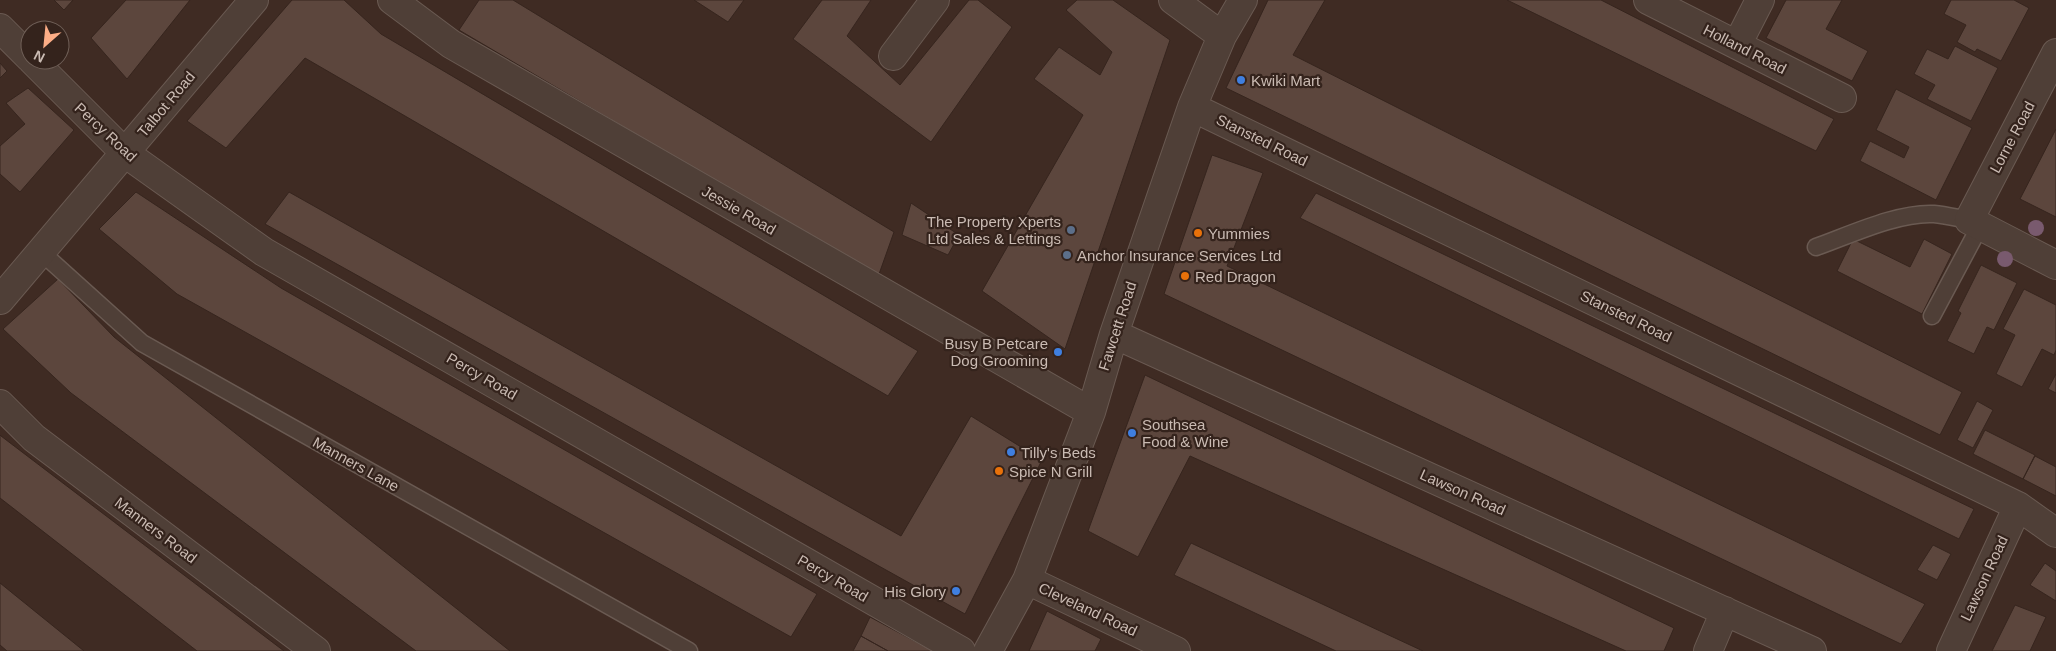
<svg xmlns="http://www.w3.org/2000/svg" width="2056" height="651" font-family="Arial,sans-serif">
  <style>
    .building { fill: #5c463d; stroke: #36251e }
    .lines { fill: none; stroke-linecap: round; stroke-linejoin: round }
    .service-casing { stroke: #6a5a52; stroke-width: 19 }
    .minor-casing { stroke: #6a5a52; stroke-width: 30 }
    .service { stroke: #4f3f37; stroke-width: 16 }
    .minor { stroke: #4f3f37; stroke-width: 28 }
    .tree { fill: #795a6e }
    .shop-dot { fill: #3f7fe0; stroke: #34231c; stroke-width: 2 }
    .service-dot { fill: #5c6f8a; stroke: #34231c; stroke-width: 2 }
    .food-dot { fill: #e8710a; stroke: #34231c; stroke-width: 2 }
    .labels { text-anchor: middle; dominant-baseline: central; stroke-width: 4.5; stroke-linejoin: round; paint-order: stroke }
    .street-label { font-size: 15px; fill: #cabbb3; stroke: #34231c }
    .poi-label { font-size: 15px; fill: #cabbb3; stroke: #34231c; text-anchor: start }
  </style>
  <rect width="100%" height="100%" fill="#3f2b23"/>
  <path class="building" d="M54 0H73L64 10Z
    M126 0H190L127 79 91 38Z
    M292 0H344L381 34 918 351 888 396 305 58 226 148 187 121Z
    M479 0H513L894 232 878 277 459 30Z
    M694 0H744L728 22Z
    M822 0H871L847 36 900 85 969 0H978L1012 27 931 142 793 39Z
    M1077 0H1113L1170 40 1065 349 982 291 1083 115 1034 79 1059 47 1100 75 1112 52 1066 10Z
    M1268 0H1325L1293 55 1962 392 1940 435 1226 88Z
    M1507 0H1601L1834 119 1816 151Z
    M1786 0H1842L1826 29 1868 51 1852 81 1766 38Z
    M1951 0H2014L2029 8 2001 61 1977 49 1975 52 1957 42 1966 25 1944 14Z
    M1955 46 1998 68 1971 121 1927 99 1935 85 1914 74 1927 49 1948 59Z
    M0 63 7 71 0 78Z
    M28 88 74 130 20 192 0 174V146L25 124 6 103Z
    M1896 89 1972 128 1936 200 1860 161 1870 141 1904 158 1909 147 1876 130Z
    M2056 129V217L2020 199Z
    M1212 155 1263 173 1227 266 1925 604 1901 644 1164 294Z
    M136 192 281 288 817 594 791 637 177 294 99 229Z
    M289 192 901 536 971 416 1042 460 965 614 265 224Z
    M1316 193 1974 509 1959 539 1300 218Z
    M911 203 959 235 948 255 902 235Z
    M1924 239 1952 254 1922 314 1837 271 1851 243 1857 241 1910 267Z
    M1981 265 2017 283 1994 330 1987 327 1974 354 1947 341 1961 313 1958 311Z
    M58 279 114 337 510 651H416L71 393 3 329Z
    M2024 289 2056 305V350L2054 355 2042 349 2022 387 1996 374 2015 335 2003 329Z
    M2056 374V393L2048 389Z
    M1145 375 1674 628 1664 651H1626L1190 456 1138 557 1088 531Z
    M1977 401 1993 410 1973 448 1957 440Z
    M1985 430 2035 455 2023 479 1973 454Z
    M0 435 1 436 284 651H197L0 498Z
    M2035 456 2056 467V496L2023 479Z
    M1191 543 1423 651H1336L1174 575Z
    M1933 545 1951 554 1937 580 1917 570Z
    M2045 563 2056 571V601L2030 585Z
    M0 583 84 651H7L0 645Z
    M2015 605 2046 617 2030 651H1992Z
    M1047 611 1101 639 1095 651H1029Z
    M870 617 933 651H888L861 636Z
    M861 636 888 651H853Z"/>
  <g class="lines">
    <defs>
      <path id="service" d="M1816 247C1850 235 1898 212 1934 214 1946 215 1957 218 1969 220
        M41 252 142 343 689 651
        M1932 316 1980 226"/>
      <path id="minor" d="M392 0 451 44 1091 412
        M1173 0 1222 36
        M1648 0 1842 98
        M0 28 30 58
        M1737 45 1760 0
        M2056 53 1969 220 2056 265
        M893 56 935 0
        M32 60 125 153 264 252 961 651
        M1192 107 2018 506 2056 533
        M0 300 254 0
        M1114 334 1812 651
        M0 404 34 438 316 651
        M1027 580 1176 651
        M988 651 1027 580 1091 412 1114 334 1192 107 1222 36 1243 0
        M1708 651 1725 611
        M1951 651 2018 506"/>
    </defs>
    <use href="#service" class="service-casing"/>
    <use href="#minor" class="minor-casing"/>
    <use href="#service" class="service"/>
    <use href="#minor" class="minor"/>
  </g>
  <g class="tree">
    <circle cx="2036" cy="228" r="8"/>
    <circle cx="2005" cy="259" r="8"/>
  </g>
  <g class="shop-dot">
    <circle cx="1241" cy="80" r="5"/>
    <circle cx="1058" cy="352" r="5"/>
    <circle cx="1132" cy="433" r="5"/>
    <circle cx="1011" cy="452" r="5"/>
    <circle cx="956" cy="591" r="5"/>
  </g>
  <g class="service-dot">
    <circle cx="1071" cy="230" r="5"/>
    <circle cx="1067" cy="255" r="5"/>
  </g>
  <g class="food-dot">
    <circle cx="1198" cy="233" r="5"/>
    <circle cx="1185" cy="276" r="5"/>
    <circle cx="999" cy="471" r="5"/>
  </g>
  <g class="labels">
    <g class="street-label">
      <text transform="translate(1745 49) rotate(27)">Holland Road</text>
      <text transform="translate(166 104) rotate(-50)">Talbot Road</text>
      <text transform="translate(106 132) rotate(43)">Percy Road</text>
      <text transform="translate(2012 137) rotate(-62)">Lorne Road</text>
      <text transform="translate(1262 140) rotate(26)">Stansted Road</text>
      <text transform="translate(739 210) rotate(30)">Jessie Road</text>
      <text transform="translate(1626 316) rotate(26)">Stansted Road</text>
      <text transform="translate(1117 326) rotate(-72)">Fawcett Road</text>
      <text transform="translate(482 376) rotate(30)">Percy Road</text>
      <text transform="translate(356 464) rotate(29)">Manners Lane</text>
      <text transform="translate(1463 492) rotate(24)">Lawson Road</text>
      <text transform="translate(156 530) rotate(37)">Manners Road</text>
      <text transform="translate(833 578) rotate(30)">Percy Road</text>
      <text transform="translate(1984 578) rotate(-65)">Lawson Road</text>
      <text transform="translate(1088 609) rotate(25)">Cleveland Road</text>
    </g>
    <g class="poi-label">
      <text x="1251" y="80">Kwiki Mart</text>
      <text x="1061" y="221" text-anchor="end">The Property Xperts<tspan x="1061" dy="17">Ltd Sales &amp; Lettings</tspan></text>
      <text x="1208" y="233">Yummies</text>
      <text x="1077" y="255">Anchor Insurance Services Ltd</text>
      <text x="1195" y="276">Red Dragon</text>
      <text x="1048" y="343" text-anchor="end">Busy B Petcare<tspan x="1048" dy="17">Dog Grooming</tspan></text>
      <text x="1142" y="424">Southsea<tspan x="1142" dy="17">Food &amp; Wine</tspan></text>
      <text x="1021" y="452">Tilly's Beds</text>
      <text x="1009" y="471">Spice N Grill</text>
      <text x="946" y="591" text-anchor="end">His Glory</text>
    </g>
  </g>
  <g transform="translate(45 45) rotate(207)"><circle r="24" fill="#34231c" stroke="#706058"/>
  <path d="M0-4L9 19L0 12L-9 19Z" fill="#fcad86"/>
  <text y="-8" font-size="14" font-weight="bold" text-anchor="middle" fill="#cabbb3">N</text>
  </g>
</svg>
